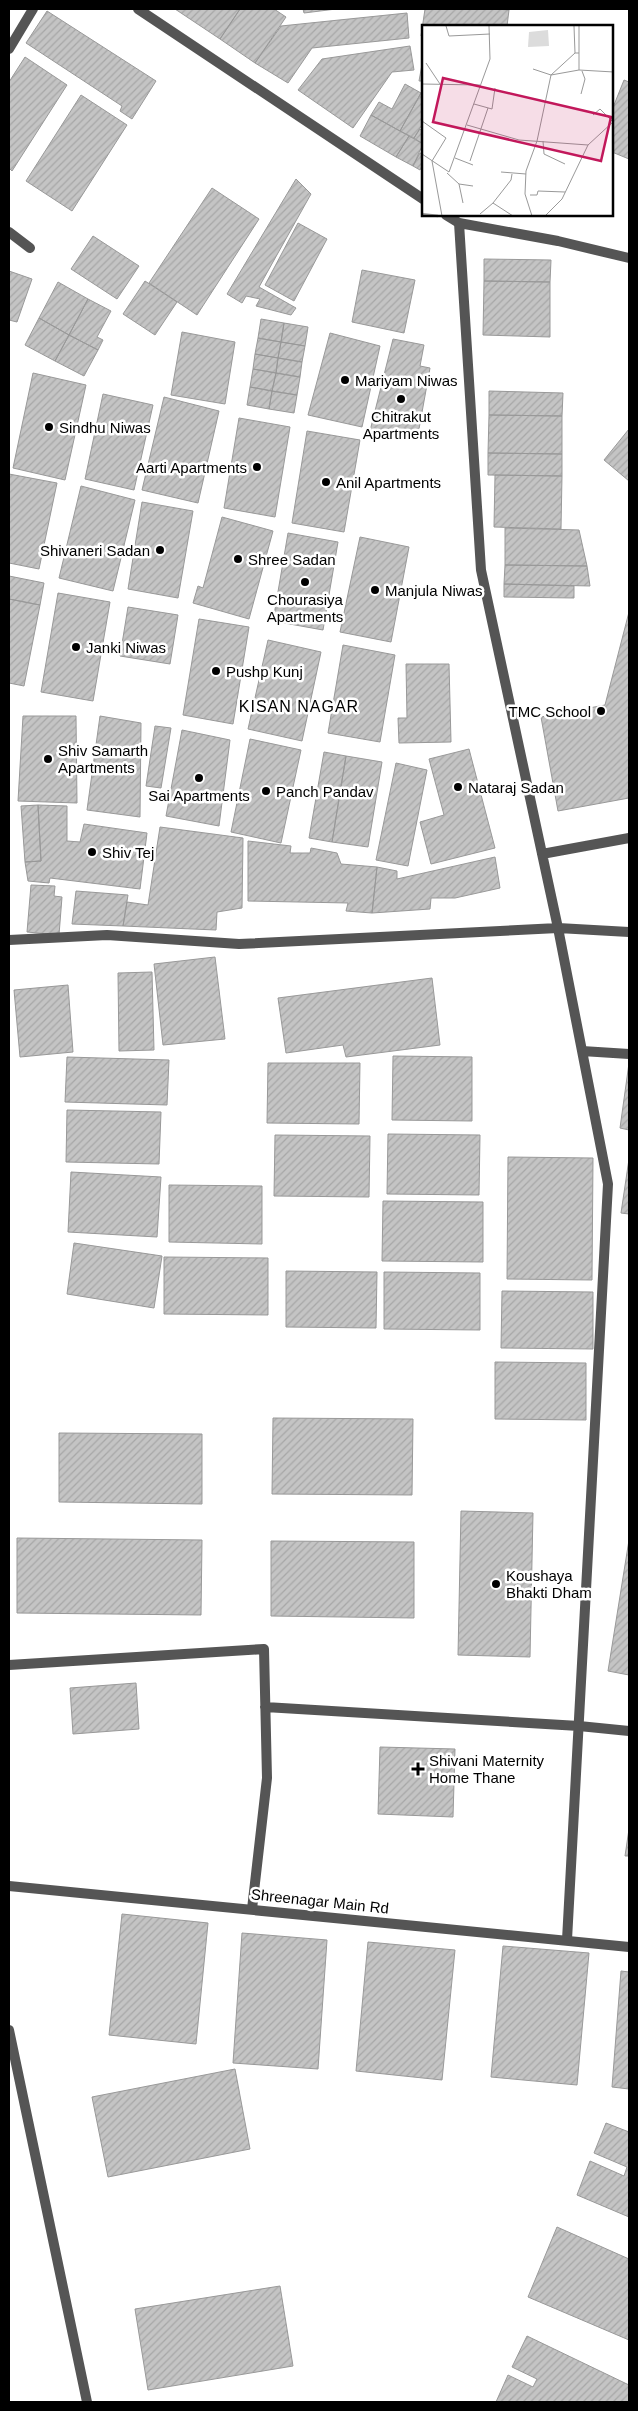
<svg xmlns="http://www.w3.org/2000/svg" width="638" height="2411" font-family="Helvetica,sans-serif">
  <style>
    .building { fill: url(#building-hatch); stroke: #999 }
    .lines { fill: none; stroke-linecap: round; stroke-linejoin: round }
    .minor { stroke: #555; stroke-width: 10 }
    .tertiary { stroke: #555; stroke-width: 10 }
    .poi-dot { fill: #000; stroke: #fff; stroke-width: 2 }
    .labels { text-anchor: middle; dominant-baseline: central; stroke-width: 5; stroke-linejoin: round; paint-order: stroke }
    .poi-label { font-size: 15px; fill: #000; stroke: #fff; text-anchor: start }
    .street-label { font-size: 15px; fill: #000; stroke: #fff }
    .neighbourhood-label { font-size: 16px; letter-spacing: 1px; fill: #000; stroke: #fff }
    .inset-river { fill: none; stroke: #a3a3a3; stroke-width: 2.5 }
    .inset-road { fill: none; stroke: #999; stroke-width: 1 }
    .view { fill: #c2185b; fill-opacity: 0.15; stroke: #c2185b; stroke-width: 2.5 }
    .inset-edge { fill: none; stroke: #000; stroke-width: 2.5 }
  </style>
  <defs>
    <pattern id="building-hatch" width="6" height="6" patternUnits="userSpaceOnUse" patternTransform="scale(1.25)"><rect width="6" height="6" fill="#c4c4c4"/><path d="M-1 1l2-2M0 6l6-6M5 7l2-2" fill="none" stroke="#a7a7a7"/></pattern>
  </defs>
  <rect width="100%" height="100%" fill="#fff"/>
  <path class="building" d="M175 9H240L220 39Z
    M240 9H274L286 17 255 63 220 39Z
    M303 9H336L304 13Z
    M425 9H496L509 10 507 26H423V36H421Z
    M47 11 156 81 132 119 120 111 122 106 26 43Z
    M407 13 409 38 312 48 288 83 255 63 281 26Z
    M410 46 414 70 392 72 353 128 298 90 322 59Z
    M25 57 67 85 12 171 9 168V82Z
    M423 59V81H419Z
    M624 80 629 82V159L612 152V110Z
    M405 84 421 93 400 131 371 115 379 102 392 109Z
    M421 93 423 94V123L414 138 400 131Z
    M81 95 127 125 72 211 26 181Z
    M371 115 409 136 396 157 360 136Z
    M420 129 423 131V144L414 138Z
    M409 136 423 144 413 166 396 157Z
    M420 153 423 154V164L420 170 413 166Z
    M296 179 311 194 259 287 296 308 291 315 256 306 260 299 246 296 242 303 227 294Z
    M212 188 259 219 197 315 149 283Z
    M298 223 327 239 294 301 265 285Z
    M93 236 139 266 117 299 71 269Z
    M484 259 551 260 550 282 484 281Z
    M362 270 415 280 404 333 352 322Z
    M9 271 32 279 17 322 9 320Z
    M145 281 177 302 155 335 123 314Z
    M484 281 550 282V337L483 335Z
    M58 282 88 299 69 335 39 318Z
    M88 299 111 311 97 337 103 340 98 350 69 335Z
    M39 318 69 335 55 361 25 345Z
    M261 319 284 323 281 342 258 338Z
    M284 323 308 327 305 346 281 342Z
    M182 332 235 342 225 404 171 395Z
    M330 333 380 346 362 427 308 415Z
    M69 335 98 350 84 376 55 361Z
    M258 338 281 342 278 358 255 354Z
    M393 339 424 345 420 366 430 368 417 440 370 431Z
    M281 342 305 346 302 362 278 358Z
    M255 354 278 358 276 373 253 369Z
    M278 358 302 362 300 377 276 373Z
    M253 369 276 373 272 391 250 387Z
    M33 373 86 385 65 480 13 468Z
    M276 373 300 377 297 395 272 391Z
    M250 387 272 391 269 409 247 405Z
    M272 391 297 395 294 413 269 409Z
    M489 391 563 393 562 416 489 415Z
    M103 394 153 405 134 490 85 479Z
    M164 397 219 411 198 503 142 490Z
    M489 415 562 416V454L488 453Z
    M239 418 290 427 275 517 224 508Z
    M629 429V481L604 460Z
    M307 431 360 440 344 532 292 523Z
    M488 453 562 454V476L488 475Z
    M9 474 57 483 39 569 9 563Z
    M495 475 562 476 561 529 494 527Z
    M81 486 135 500 113 591 59 578Z
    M142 502 193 511 178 598 128 589Z
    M222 517 273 531 249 619 193 603 198 586 203 588Z
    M505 528 579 530 587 566 505 565Z
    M288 533 338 542 323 630 273 621Z
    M360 537 409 547 391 642 340 632Z
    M505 565 587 566 590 586 504 584Z
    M9 576 44 583 40 605 9 599Z
    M504 584 574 586V598L504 597Z
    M58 593 110 602 93 701 41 692Z
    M9 599 40 605 24 686 9 683Z
    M128 607 178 615 170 664 120 656Z
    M629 612V798L558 811 541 717 605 705Z
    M199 619 249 627 233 724 183 715Z
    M268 640 321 652 302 741 248 729Z
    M343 645 395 655 380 742 328 733Z
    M406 664H449L451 742 399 743 398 718H407Z
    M23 716H76L77 803 18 801Z
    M100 716 141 723 140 817 87 810Z
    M155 726 171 728 161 788 146 786Z
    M182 730 230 740 219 826 166 816Z
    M250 739 301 750 281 843 231 832Z
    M469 749 495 848 431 864 420 822 444 815 429 759Z
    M324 752 346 756 332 842 309 838Z
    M346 756 382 762 368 847 332 842Z
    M396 763 427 770 408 866 376 860Z
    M38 805 41 861 25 862 21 806Z
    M38 805 67 806V841L80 842 84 824 147 833 140 889 50 878 49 883 28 881 25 862 41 861Z
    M160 827 243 838 242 908 217 912 216 930 123 926 127 902 148 905Z
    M248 841 291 846 290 853H310L311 848 337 853 341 864 377 867 372 913 346 911 348 903 248 901Z
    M495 857 500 888 455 898H431L430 909 372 913 377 867 397 871V879Z
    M31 885 55 886 54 896 62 897 59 935 27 932Z
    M76 891 128 895 123 926 72 924Z
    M215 957 225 1039 163 1045 154 964Z
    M152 972 154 1050 119 1051 118 973Z
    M432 978 440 1045 346 1057 343 1045 286 1053 278 998Z
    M68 985 73 1052 20 1057 14 990Z
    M393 1056 472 1057V1121L392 1120Z
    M67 1057 169 1060 167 1105 65 1102Z
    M268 1063H360L359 1124 267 1123Z
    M629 1063V1130L620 1128Z
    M67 1110 161 1112 159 1164 66 1162Z
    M388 1134 480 1135 479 1195 387 1194Z
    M275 1135 370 1136 369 1197 274 1196Z
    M508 1157 593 1158 592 1280 507 1279Z
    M629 1159V1214L621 1213Z
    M71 1172 161 1177 157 1237 68 1232Z
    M169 1185 262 1186V1244L169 1242Z
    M383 1201 483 1202V1262L382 1261Z
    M74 1243 162 1256 154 1308 67 1294Z
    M164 1257 268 1258V1315L164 1314Z
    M286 1271 377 1272 376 1328 286 1327Z
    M384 1272 480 1273V1330L384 1329Z
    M502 1291 593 1292V1349L501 1348Z
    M495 1362 586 1363V1420L495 1419Z
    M273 1418 413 1419 412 1495 272 1494Z
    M59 1433 202 1434V1504L59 1502Z
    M461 1511 533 1513 530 1657 458 1655Z
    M17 1538 202 1540 201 1615 17 1613Z
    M629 1540V1675L608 1671Z
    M271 1541 414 1542V1618L271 1616Z
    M136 1683 139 1729 73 1734 70 1688Z
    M380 1747 455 1749 453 1817 378 1814Z
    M629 1829V1856H625Z
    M122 1914 208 1923 196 2044 109 2035Z
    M242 1933 327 1940 318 2069 233 2063Z
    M368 1942 455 1950 442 2080 356 2071Z
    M503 1946 589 1953 577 2085 491 2077Z
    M621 1971 629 1972V2089L612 2087Z
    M235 2069 250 2149 108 2177 92 2097Z
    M606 2123 629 2132V2217L577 2195 590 2161 624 2176 627 2167 594 2153Z
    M557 2227 629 2259V2340L528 2297Z
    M280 2286 293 2366 148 2390 135 2309Z
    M527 2336 629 2385V2402H496L508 2375 533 2387 537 2379 512 2367Z"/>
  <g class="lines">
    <path class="minor" d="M138 9 423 199
      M9 49 33 9
      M446 215 459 223 558 241 629 258
      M459 223 481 570 558 928 608 1184 567 1940
      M9 232 30 248
      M542 854 629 838
      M9 940 107 935 239 944 558 928 629 932
      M582 1051 629 1054
      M9 1665 264 1649 267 1778 252 1909
      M265 1707 579 1726 629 1731
      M9 2030 87 2402"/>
    <path class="tertiary" d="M9 1886 629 1947"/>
  </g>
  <g class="poi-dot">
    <circle cx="345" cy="380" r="5"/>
    <circle cx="401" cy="399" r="5"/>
    <circle cx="49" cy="427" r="5"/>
    <circle cx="257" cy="467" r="5"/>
    <circle cx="326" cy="482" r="5"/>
    <circle cx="160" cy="550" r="5"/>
    <circle cx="238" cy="559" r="5"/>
    <circle cx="305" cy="582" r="5"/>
    <circle cx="375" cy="590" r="5"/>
    <circle cx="76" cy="647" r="5"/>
    <circle cx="216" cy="671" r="5"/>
    <circle cx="601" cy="711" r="5"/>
    <circle cx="48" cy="759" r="5"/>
    <circle cx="199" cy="778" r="5"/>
    <circle cx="458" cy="787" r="5"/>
    <circle cx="266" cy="791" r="5"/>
    <circle cx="92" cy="852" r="5"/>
    <circle cx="496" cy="1584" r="5"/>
    <path d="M415.5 1761.5h5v5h5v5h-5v5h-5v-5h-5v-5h5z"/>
  </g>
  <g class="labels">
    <g class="poi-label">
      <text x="355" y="380">Mariyam Niwas</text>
      <text x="401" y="416" text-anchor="middle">Chitrakut<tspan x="401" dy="17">Apartments</tspan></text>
      <text x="59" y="427">Sindhu Niwas</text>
      <text x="247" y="467" text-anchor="end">Aarti Apartments</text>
      <text x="336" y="482">Anil Apartments</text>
      <text x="150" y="550" text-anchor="end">Shivaneri Sadan</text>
      <text x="248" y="559">Shree Sadan</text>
      <text x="385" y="590">Manjula Niwas</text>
      <text x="305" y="599" text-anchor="middle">Chourasiya<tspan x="305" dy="17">Apartments</tspan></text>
      <text x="86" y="647">Janki Niwas</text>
      <text x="226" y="671">Pushp Kunj</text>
      <text x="591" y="711" text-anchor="end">TMC School</text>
      <text x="58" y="750">Shiv Samarth<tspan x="58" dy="17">Apartments</tspan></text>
      <text x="468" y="787">Nataraj Sadan</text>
      <text x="276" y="791">Panch Pandav</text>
      <text x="199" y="795" text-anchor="middle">Sai Apartments</text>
      <text x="102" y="852">Shiv Tej</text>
      <text x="506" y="1575">Koushaya<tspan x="506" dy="17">Bhakti Dham</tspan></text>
      <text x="429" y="1760">Shivani Maternity<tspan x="429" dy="17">Home Thane</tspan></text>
    </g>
    <g class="street-label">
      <text transform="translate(320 1901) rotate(6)">Shreenagar Main Rd</text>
    </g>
    <g class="neighbourhood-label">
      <text x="299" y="706">KISAN NAGAR</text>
    </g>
  </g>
  <g transform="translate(422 25)">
    <rect width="191" height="191" fill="#fff"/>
    <path d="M126 5 127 21 106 22 107 7Z" fill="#dcdcdc"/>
    <path class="inset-river" d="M0 189 16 191"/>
    <path class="inset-road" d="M24 1 27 11 68 9M152 1 153 28H157V1M4 38 18 59M111 44 129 50 157 45V28M157 45 192 47M0 59 58 60M159 69 163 54 160 46M52 79 70 84 73 63M171 90 178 84 191 97M0 96 24 113 10 136 20 191M45 100 97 115 166 120M121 116 122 129 143 139M0 129 27 147 68 34 67 1M33 133 51 140M48 136 66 83M79 147 104 149M25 148 37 159 51 161M90 149 89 155 71 178 91 191M37 159 41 178M108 170H115L116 166 143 167M58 189 71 178M110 191 103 169 104 146 115 116 129 50 153 28M123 191 140 174 166 120 192 96"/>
    <path class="view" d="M21 53 189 92 179 136 11 97Z"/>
    <rect width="191" height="191" class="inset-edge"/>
  </g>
  <rect width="638" height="2411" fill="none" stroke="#000000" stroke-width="20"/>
</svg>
